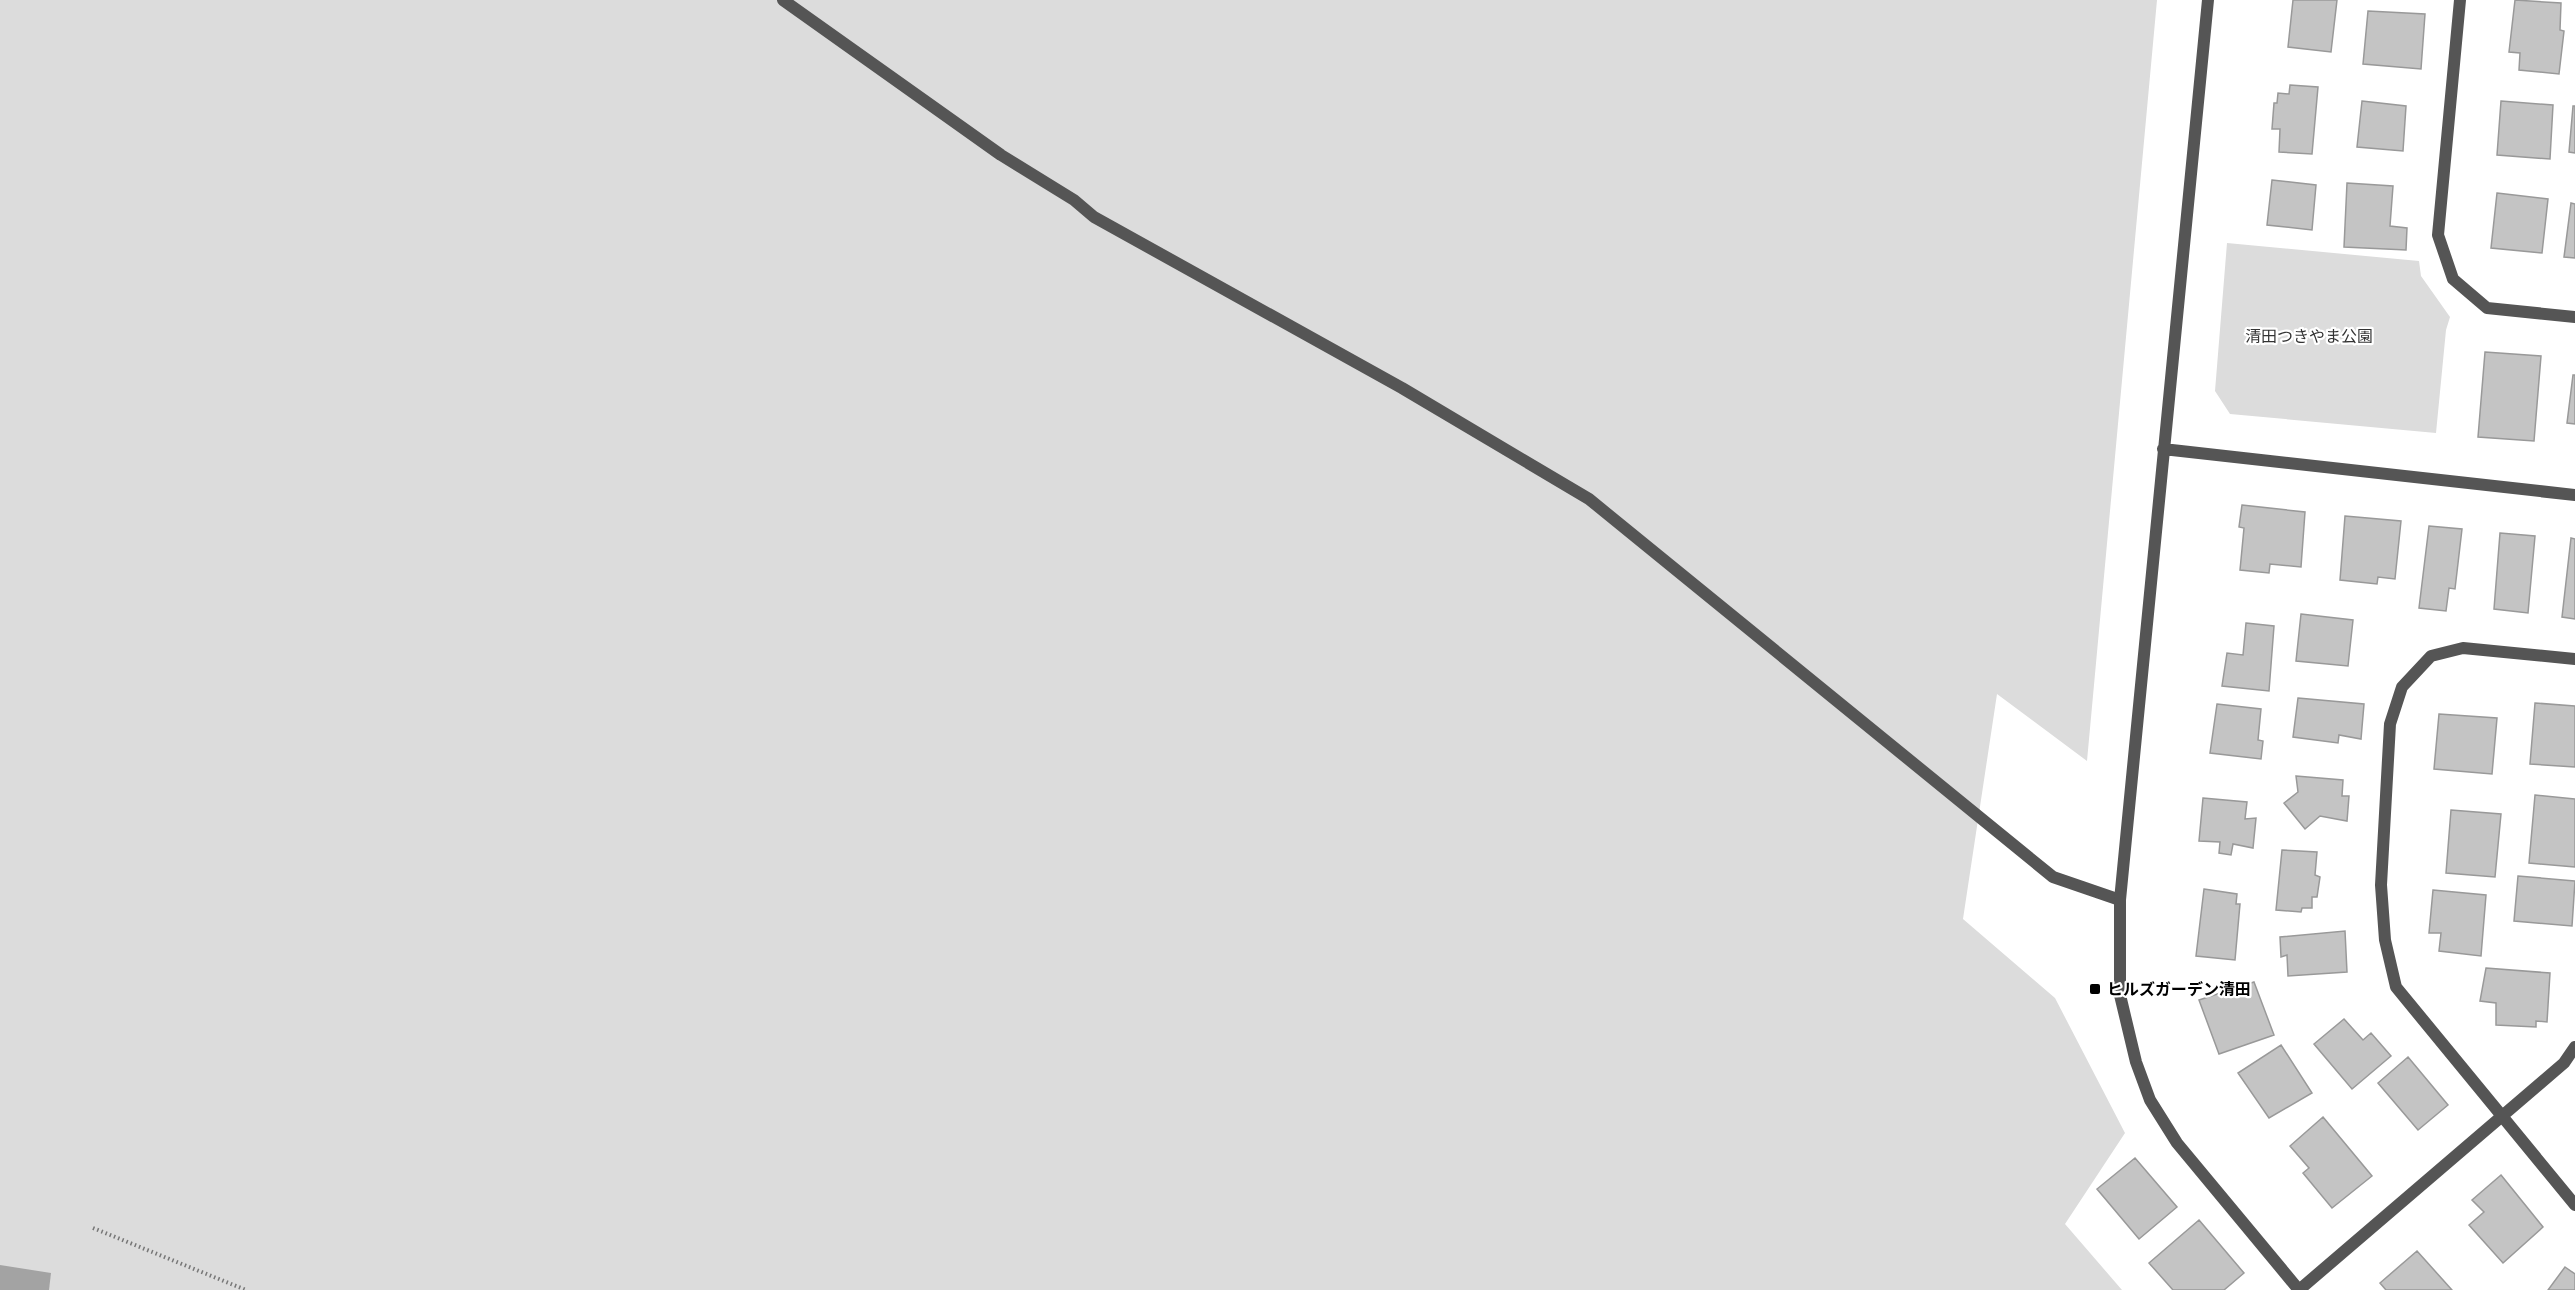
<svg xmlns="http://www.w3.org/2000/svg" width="2575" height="1290" font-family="'Fira Sans','Noto Sans JP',sans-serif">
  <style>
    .green { fill: #dcdcdc }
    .water { fill: #a3a3a3 }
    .building { fill: #c4c4c4; stroke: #999; stroke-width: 1.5 }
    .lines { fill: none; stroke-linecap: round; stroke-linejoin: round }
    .path { stroke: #777; stroke-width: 4; stroke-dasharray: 1.5 3; stroke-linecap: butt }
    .minor { stroke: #555; stroke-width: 12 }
    .tertiary { stroke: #555; stroke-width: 12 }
    .poi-dot { fill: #000; stroke: #fff; stroke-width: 2 }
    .labels { text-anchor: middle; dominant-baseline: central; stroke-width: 4.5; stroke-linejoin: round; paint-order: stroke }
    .park-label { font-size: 16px; fill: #333; stroke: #fff }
    .poi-label { font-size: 16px; font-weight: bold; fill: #000; stroke: #fff; text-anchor: start }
  </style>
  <rect width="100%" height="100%" fill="#fff"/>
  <path class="green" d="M0 0H2157L2087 761 1997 694 1963 919 2055 998 2125 1133 2065 1224 2122 1290H0Z
    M2227 243 2419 261 2421 276 2450 317 2446 330 2436 433 2230 414 2215 391Z"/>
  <path class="water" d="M0 1265 51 1273 49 1290H0Z"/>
  <path class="building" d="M2293 0H2337L2331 52 2288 47Z
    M2515 0 2561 3 2560 30 2564 31 2559 74 2519 70 2520 53 2509 52Z
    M2368 11 2425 14 2421 69 2363 64Z
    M2290 85 2318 87 2312 154 2279 152 2280 129H2272L2274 103H2277L2278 93 2289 94Z
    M2362 101 2406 106 2403 151 2357 147Z
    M2501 101 2553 105 2550 159 2497 155Z
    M2573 106H2575V153L2569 152Z
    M2272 180 2316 185 2312 230 2267 225Z
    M2347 183 2393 186 2390 226 2407 228 2406 250 2344 247Z
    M2497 193 2548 199 2542 253 2491 248Z
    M2571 203 2575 204V258L2564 257Z
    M2485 352 2541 356 2534 441 2478 437Z
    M2573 375H2575V424L2567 423Z
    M2242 505 2305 512 2301 567 2270 564 2269 573 2240 570 2244 528 2239 527Z
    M2345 516 2401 521 2395 579 2378 577 2377 584 2340 580Z
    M2429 526 2462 529 2455 589 2449 588 2446 611 2419 608Z
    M2500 533 2535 536 2528 613 2494 609Z
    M2571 538 2575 539V619L2562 617Z
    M2301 614 2353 620 2348 666 2296 661Z
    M2246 623 2274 626 2269 691 2222 686 2227 653 2243 655Z
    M2298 698 2364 704 2361 739 2339 735 2338 743 2293 737Z
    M2535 703 2575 706V767L2530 764Z
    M2217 704 2261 709 2258 740 2263 741 2261 759 2210 753Z
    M2439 714 2497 718 2492 774 2434 769Z
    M2296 776 2343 780 2342 796H2349L2347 821 2320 816 2305 829 2284 803 2298 792Z
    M2535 795 2575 799V867L2529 863Z
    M2203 798 2247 802 2245 819 2256 818 2253 848 2233 844 2231 855 2219 853 2220 842 2199 841Z
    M2451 810 2501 814 2495 877 2446 873Z
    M2282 850 2317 852 2315 875 2320 877 2317 897H2312V908H2302L2301 912 2276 910Z
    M2518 876 2575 881 2572 926 2514 921Z
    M2204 889 2237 894 2236 904H2240L2235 960 2196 956Z
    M2433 890 2486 895 2481 956 2439 951 2441 933H2429Z
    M2345 931 2347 972 2288 976 2287 955 2281 957 2280 937Z
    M2486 968 2550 973 2547 1022 2536 1021V1027L2496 1025V1003L2480 1001Z
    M2254 982 2274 1035 2219 1054 2199 1000Z
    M2344 1019 2363 1040 2371 1033 2391 1056 2352 1089 2314 1044Z
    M2281 1045 2312 1093 2269 1118 2238 1073Z
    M2408 1057 2448 1105 2418 1130 2378 1083Z
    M2323 1117 2372 1176 2332 1208 2303 1173 2309 1168 2290 1146Z
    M2135 1158 2177 1207 2139 1239 2097 1189Z
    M2501 1175 2543 1227 2503 1263 2469 1225 2484 1212 2472 1200Z
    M2199 1220 2244 1273 2224 1290H2173L2149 1263Z
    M2417 1251 2452 1290H2386L2380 1283Z
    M2565 1267 2575 1274V1290H2548Z"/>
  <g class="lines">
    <path class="path" d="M93 1228 246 1290"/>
    <path class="minor" d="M783 0 1001 155 1074 200 1094 217 1402 388 1589 499 2053 877 2120 900
      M2460 0 2438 235 2453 279 2487 308 2575 317
      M2575 659 2463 648 2431 656 2402 687 2390 724 2381 885 2385 940 2396 987 2575 1205
      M2299 1290 2564 1063 2575 1047"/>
    <path class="tertiary" d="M2208 0 2120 900V995L2136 1062 2150 1100 2177 1143 2299 1290
      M2163 449 2575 495"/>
  </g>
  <rect class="poi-dot" x="2089" y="983" width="12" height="12" rx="3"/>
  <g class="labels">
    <g class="park-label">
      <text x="2309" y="336">清田つきやま公園</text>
    </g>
    <g class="poi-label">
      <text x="2107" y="989">ヒルズガーデン清田</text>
    </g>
  </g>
</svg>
